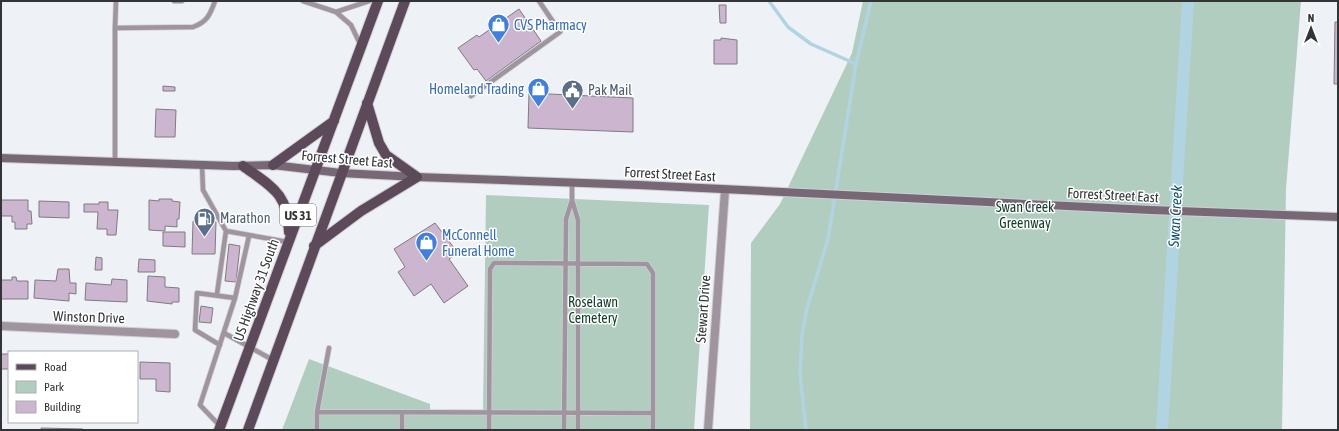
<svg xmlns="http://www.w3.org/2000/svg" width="1339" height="431" font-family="'Asap Condensed',sans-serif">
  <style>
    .green { fill: #b1cdbf }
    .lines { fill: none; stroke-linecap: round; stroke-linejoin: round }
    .stream { stroke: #b1d4e3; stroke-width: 3.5 }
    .canal { stroke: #b1d4e3; stroke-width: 12 }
    .building { fill: #cbb5cf; stroke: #7f7b7f }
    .lane-casing { stroke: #ccd0d4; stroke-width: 6 }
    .street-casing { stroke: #ccd0d4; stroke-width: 10 }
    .secondary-casing { stroke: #ccd0d4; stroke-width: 10 }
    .primary-casing { stroke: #ccd0d4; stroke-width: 12 }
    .lane { stroke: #a0949e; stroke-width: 4.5 }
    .street { stroke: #a0949e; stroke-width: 8 }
    .secondary { stroke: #786876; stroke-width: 8 }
    .primary { stroke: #5c4959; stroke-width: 10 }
    .labels { text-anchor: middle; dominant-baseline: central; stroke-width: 3; stroke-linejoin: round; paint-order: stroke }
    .shield { fill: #fff; stroke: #707172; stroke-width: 1 }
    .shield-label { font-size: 13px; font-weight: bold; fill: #323436 }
    .shop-label { font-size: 14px; fill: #366cbe; stroke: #fff; text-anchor: start }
    .service-label { font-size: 14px; fill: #4e5e75; stroke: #fff; text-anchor: start }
    .street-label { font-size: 14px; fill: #323436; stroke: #fff }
    .park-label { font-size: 14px; fill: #103c2a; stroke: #fff }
    .water-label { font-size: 15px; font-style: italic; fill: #11546a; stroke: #fff }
  </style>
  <rect width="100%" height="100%" fill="#eef2f7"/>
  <path class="green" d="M863 1H1301L1286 189 1282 430H750L751 243 780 204 852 53Z
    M486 195 709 205 694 430H282L309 359 430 404V410H483Z"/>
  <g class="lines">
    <path class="stream" d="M769 1 788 27 811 44 856 64
      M806 430 800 374 802 335 807 308 828 239 856 64 871 1"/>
    <path class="canal" d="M1162 430 1188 1"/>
  </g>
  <path class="building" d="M719 5H726V23H720Z
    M519 9 541 41 486 81 477 69 474 70 458 48 477 35 479 37Z
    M1335 22H1338V84H1334Z
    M721 38 737 40V64H714V40H721Z
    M163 86 175 87V91H163Z
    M529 93 633 98V132L528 128Z
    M156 109 176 110 175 137H155Z
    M159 199H172V201L180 202 179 219H177V227L165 226V231L149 230V200L159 201Z
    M1 200H28V211H31L32 224H27V229H15V222H12V216H1Z
    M39 201 69 202V218L39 217Z
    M99 202H108V210H118L116 235H107V229H97L98 212H84V204H99Z
    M193 221 216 222 215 254H192Z
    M435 223 458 253 449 259 468 286 444 303 431 284 414 296 398 272 405 267 394 249Z
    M163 232H185V247L163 246Z
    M229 244 240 246 236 282 225 281Z
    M96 257 102 258V270H95Z
    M139 259 155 260V272H138Z
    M58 269H69L70 283H76V294L69 293V301L34 298 35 280 56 281Z
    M148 276 165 277V287L179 288V302H172V304L147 301Z
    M12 277H16L17 281H28V299H1V280H12Z
    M112 279 127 280V302L85 300 86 283 111 285Z
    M201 306 213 308 211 323 199 322Z
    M1 354H9V369H1Z
    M140 362 170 363V392L156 391V379H140Z
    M41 428 83 429V430H41Z"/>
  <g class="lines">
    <defs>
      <path id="lane" d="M174 1H182
        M303 1 336 12
        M115 28 116 1
        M360 44 351 25 336 12 369 1
        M471 96 560 32 539 1
        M115 163V28L193 27C207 22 210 15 215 1
        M202 165 203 190 226 231 288 242
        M572 200V183
        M217 294 226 231
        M224 333 273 360
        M220 345 195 330 197 293 235 298
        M317 412 329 348
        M220 426 200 405 235 298 249 236
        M317 430V412L653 413
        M402 430V414
        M489 430 490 269 494 263 647 264 653 273V430
        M564 430 566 219 572 200 578 220V430"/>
      <path id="street" d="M1 326 175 334
        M708 430 725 190"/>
      <path id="secondary" d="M1 158 233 166 273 165 341 173 417 177 639 185 1151 210 1338 217"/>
      <path id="primary" d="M273 165 334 121
        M243 166C272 187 288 193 289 232
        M314 246 361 211 417 177 386 155 379 143 367 103
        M219 430 378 1
        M248 430 405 1"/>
    </defs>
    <use href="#lane" class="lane-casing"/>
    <use href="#street" class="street-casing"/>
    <use href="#secondary" class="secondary-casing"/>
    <use href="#primary" class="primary-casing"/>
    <use href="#lane" class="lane"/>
    <use href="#street" class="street"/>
    <use href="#secondary" class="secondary"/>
    <use href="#primary" class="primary"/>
  </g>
  <defs>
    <symbol id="shop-pin" viewBox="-11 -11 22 30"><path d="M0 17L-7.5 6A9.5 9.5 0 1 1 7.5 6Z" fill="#3f7fe0" stroke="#fff"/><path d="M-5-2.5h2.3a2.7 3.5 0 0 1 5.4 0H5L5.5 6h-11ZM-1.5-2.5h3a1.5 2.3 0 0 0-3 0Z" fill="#fff"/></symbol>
    <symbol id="civic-pin" viewBox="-11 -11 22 30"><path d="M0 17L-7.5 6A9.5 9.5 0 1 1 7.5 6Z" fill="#5c6f8a" stroke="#fff"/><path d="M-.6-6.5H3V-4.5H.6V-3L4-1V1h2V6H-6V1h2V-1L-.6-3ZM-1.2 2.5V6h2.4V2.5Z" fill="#fff"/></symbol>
    <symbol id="fuel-pin" viewBox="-11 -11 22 30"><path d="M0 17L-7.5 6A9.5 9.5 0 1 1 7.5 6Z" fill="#5c6f8a" stroke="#fff"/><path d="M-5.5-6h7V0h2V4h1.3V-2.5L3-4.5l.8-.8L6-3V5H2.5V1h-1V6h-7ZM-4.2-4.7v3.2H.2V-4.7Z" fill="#fff"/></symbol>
  </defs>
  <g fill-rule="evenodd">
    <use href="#shop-pin" x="486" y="12" width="25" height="34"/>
    <use href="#shop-pin" x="526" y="76" width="25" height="34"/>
    <use href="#civic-pin" x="560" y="78" width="25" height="34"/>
    <use href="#fuel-pin" x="192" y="206" width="25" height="34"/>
    <use href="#shop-pin" x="414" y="230" width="25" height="34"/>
  </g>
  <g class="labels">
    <rect class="shield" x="280" y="204" width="36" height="22" rx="3"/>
    <g class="shield-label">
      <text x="298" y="215">US 31</text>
    </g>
    <g class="shop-label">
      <text x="514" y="25">CVS Pharmacy</text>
      <text x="524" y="89" text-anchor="end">Homeland Trading</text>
      <text x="442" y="235">McConnell<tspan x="442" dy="16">Funeral Home</tspan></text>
    </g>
    <g class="service-label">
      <text x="588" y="90">Pak Mail</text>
      <text x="220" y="218">Marathon</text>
    </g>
    <g class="street-label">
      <text transform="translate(347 159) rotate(5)">Forrest Street East</text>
      <text transform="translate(670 174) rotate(3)">Forrest Street East</text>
      <text transform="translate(1113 195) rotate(3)">Forrest Street East</text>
      <text transform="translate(256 290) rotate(-70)">US Highway 31 South</text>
      <text transform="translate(703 309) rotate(-86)">Stewart Drive</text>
      <text transform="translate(89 317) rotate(2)">Winston Drive</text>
    </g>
    <g class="park-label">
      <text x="1025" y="207">Swan Creek<tspan x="1025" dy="16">Greenway</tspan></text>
      <text x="593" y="302">Roselawn<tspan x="593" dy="16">Cemetery</tspan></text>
    </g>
    <g class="water-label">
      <text transform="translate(1175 216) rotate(-87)">Swan Creek</text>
    </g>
  </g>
  <rect width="1339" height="431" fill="none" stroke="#323436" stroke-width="4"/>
  <rect x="8" y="351" width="130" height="72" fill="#ffffff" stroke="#adaeaf"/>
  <rect x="16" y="364" width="20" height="6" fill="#5c4959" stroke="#adaeaf"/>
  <text x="44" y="371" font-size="12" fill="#323436">Road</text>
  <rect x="16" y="381" width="20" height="12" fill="#b1cdbf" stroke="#adaeaf"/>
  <text x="44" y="391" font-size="12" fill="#323436">Park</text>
  <rect x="16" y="401" width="20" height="12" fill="#cbb5cf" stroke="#adaeaf"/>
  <text x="44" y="411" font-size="12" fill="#323436">Building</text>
  <g transform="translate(1311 28)" stroke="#ffffff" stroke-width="3" paint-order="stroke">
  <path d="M0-3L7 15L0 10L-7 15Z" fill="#323436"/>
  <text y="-6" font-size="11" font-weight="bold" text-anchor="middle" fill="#323436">N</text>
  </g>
</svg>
